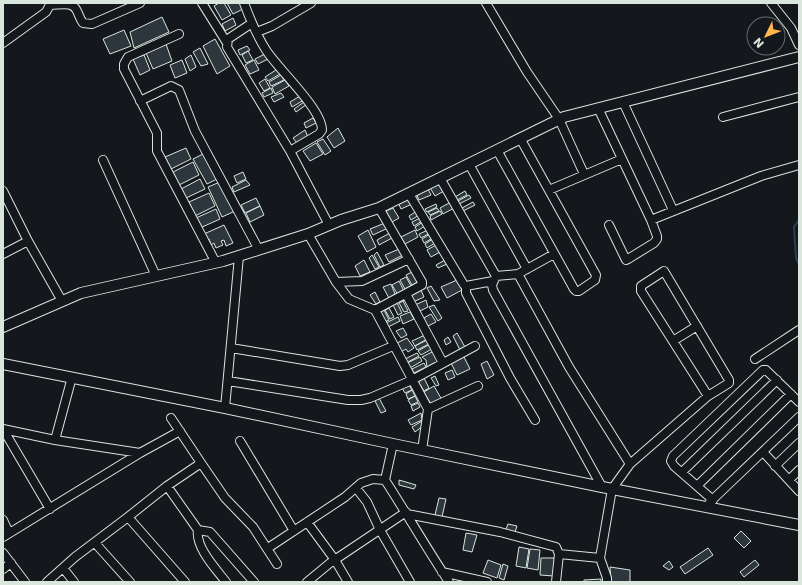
<svg xmlns="http://www.w3.org/2000/svg" width="802" height="585" font-family="'DejaVu Sans',sans-serif">
  <style>
    .lines { fill: none; stroke-linecap: round; stroke-linejoin: round }
    .stream { stroke: #2f3f4d; stroke-width: 2 }
    .building { fill: #2c363c; stroke: #d8e6dc }
    .minor-casing { stroke: #d8e6dc; stroke-width: 10 }
    .major-casing { stroke: #d8e6dc; stroke-width: 12 }
    .minor { stroke: #14181c; stroke-width: 8 }
    .major { stroke: #14181c; stroke-width: 10 }
  </style>
  <rect width="100%" height="100%" fill="#14181c"/>
  <g class="lines">
    <path class="stream" d="M799 220 794 227 796 258 799 264"/>
  </g>
  <path class="building" d="M219 3H224L231 15 222 20 214 6Z
    M227 3H240L243 9 233 14Z
    M162 17 169 32 134 48 130 32Z
    M233 18 236 25 225 31 222 24Z
    M124 30 131 46 110 54 103 39Z
    M215 39 230 66 217 74 203 46Z
    M166 44 172 61 153 69 146 53Z
    M247 46 250 50 240 55 238 50Z
    M200 48 208 64 201 66 193 52Z
    M248 51 253 60 246 63 242 55Z
    M265 54 268 59 258 64 255 59Z
    M144 55 150 70 140 75 133 59Z
    M191 55 196 67 190 71 185 59Z
    M182 60 187 73 175 78 170 65Z
    M254 60 259 70 250 74 245 65Z
    M276 70 280 74 268 81 265 77Z
    M281 75 284 80 271 86 269 82Z
    M265 79 270 88 264 91 259 83Z
    M285 80 289 86 275 94 272 87Z
    M271 88 273 93 264 97 262 93Z
    M281 93 284 97 274 102 271 97Z
    M300 96 304 100 292 107 290 102Z
    M304 102 306 105 296 112 294 109Z
    M313 118 316 123 306 128 304 123Z
    M338 128 345 141 334 148 327 137Z
    M305 130 308 137 297 143 293 138Z
    M323 139 331 151 325 155 317 142Z
    M316 143 323 154 310 161 303 151Z
    M186 148 191 159 171 169 165 157Z
    M205 153 219 178 207 184 193 159Z
    M193 162 199 175 179 185 173 172Z
    M243 172 246 179 237 183 234 176Z
    M200 179 205 189 186 198 181 189Z
    M246 180 250 185 234 192 232 187Z
    M220 182 235 211 222 217 208 187Z
    M439 182 444 191 435 196 429 186Z
    M428 189 431 195 419 200 416 193Z
    M465 191 467 195 457 200 455 197Z
    M209 193 215 206 195 216 189 202Z
    M469 195 471 198 459 204 458 201Z
    M409 197 412 204 401 209 398 202Z
    M256 198 260 206 245 213 241 205Z
    M451 202 454 208 443 214 440 208Z
    M473 202 475 205 463 211 462 208Z
    M436 204 437 207 427 212 425 209Z
    M260 206 264 215 250 222 246 213Z
    M393 208 399 218 392 222 386 211Z
    M437 208 439 211 430 215 428 212Z
    M216 209 220 219 200 228 196 218Z
    M417 211 419 215 411 220 409 216Z
    M440 211 442 214 431 220 430 216Z
    M420 218 422 221 414 226 412 222Z
    M423 222 425 226 417 231 415 227Z
    M385 223 388 228 373 235 370 229Z
    M224 225 233 243 226 246 224 240 221 241 223 245 216 248 214 243 211 245 209 239 207 240 204 234Z
    M368 230 376 247 367 252 358 236Z
    M415 230 418 237 405 244 401 237Z
    M428 230 430 233 421 238 419 234Z
    M390 233 392 238 379 245 377 240Z
    M430 234 433 238 424 243 422 239Z
    M433 239 435 243 427 248 425 244Z
    M436 245 440 252 431 257 427 250Z
    M399 249 403 255 389 262 385 255Z
    M377 252 384 265 380 267 374 255Z
    M372 255 379 267 375 269 369 258Z
    M364 260 370 272 360 276 355 266Z
    M445 260 447 264 438 268 436 265Z
    M412 272 418 282 412 285 406 275Z
    M406 277 411 286 405 289 400 280Z
    M457 280 462 290 447 298 441 287Z
    M399 281 404 291 398 295 392 285Z
    M391 284 395 294 389 298 383 287Z
    M431 286 440 300 434 301 427 288Z
    M421 290 424 297 413 302 410 295Z
    M375 292 380 302 376 304 370 295Z
    M426 300 428 307 418 312 415 305Z
    M403 301 408 311 404 312 399 303Z
    M397 303 402 313 398 315 393 305Z
    M434 305 442 318 438 321 429 307Z
    M389 308 394 317 390 319 385 310Z
    M384 310 389 320 384 322 379 312Z
    M410 312 414 319 403 324 400 316Z
    M431 314 436 322 426 327 422 319Z
    M398 317 400 321 388 327 386 323Z
    M403 328 407 335 401 338 396 331Z
    M457 333 465 347 460 350 453 336Z
    M425 335 427 339 415 346 412 341Z
    M448 337 451 342 446 345 444 340Z
    M407 338 414 348 408 352 406 349 401 352 397 343Z
    M427 340 429 344 417 350 415 346Z
    M430 344 432 349 421 355 418 351Z
    M434 351 439 361 427 367 426 360 422 357Z
    M417 353 419 356 406 363 405 359Z
    M463 355 470 369 457 375 451 363Z
    M420 357 422 361 410 368 407 363Z
    M487 361 494 375 487 379 481 364Z
    M424 363 426 367 414 373 412 369Z
    M452 370 455 377 448 380 445 373Z
    M435 376 439 385 436 386 431 378Z
    M424 378 429 388 424 391 418 381Z
    M409 385 412 390 405 393 402 388Z
    M434 386 442 400 432 406 424 392Z
    M412 390 415 396 408 399 406 394Z
    M415 396 418 402 411 405 408 400Z
    M379 398 386 411 381 413 375 401Z
    M418 403 420 407 413 411 411 406Z
    M421 413 422 420 411 425 408 420Z
    M422 421 423 426 415 432 412 427Z
    M399 480 416 485 414 489 399 485Z
    M439 498 446 499 442 517 435 515Z
    M508 524 517 526 514 535 505 532Z
    M741 531 751 541 744 548 734 538Z
    M466 533 477 535 472 552 463 550Z
    M519 547 529 549 526 568 516 566Z
    M708 548 713 555 685 574 680 567Z
    M530 549 540 550 538 570 527 568Z
    M541 558H556L554 576 540 575Z
    M488 560 501 565 497 578 483 573Z
    M755 560 759 565 744 577 740 572Z
    M669 561 673 567 669 570 663 566Z
    M503 564 508 566 504 580 499 578Z
    M610 567 630 570V582H611Z
    M601 579V582H584V580Z"/>
  <g class="lines">
    <defs>
      <path id="minor" d="M202 3 227 43
        M244 3C250 19 257 36 266 50 278 69 322 109 322 130L319 134 290 151
        M486 3 527 72 559 119 584 174
        M771 3 791 28 799 45
        M51 5C60 5 73 1 77 11 79 15 80 19 83 23L92 24 140 3
        M252 23 228 39 227 47 290 151 329 225
        M257 32 272 26 311 3
        M179 34 128 57 124 64V69L157 133V151L216 263
        M3 43 46 12 51 3
        M140 101 169 87 171 86 179 90 195 131 259 250
        M623 102 673 210
        M598 108 651 220 657 236V239L654 243 628 259 626 260 609 225
        M723 117 799 97
        M497 150 574 289 576 291H579L595 280 596 275 520 138
        M103 160 156 276
        M469 164 527 269
        M440 178 496 276 518 274 554 254
        M549 190 622 159
        M3 191 28 241 62 301
        M409 194 464 285 466 286 493 281
        M379 208 422 282V285L420 286 375 310 428 409 422 450
        M651 220 761 176 799 165
        M308 234 336 282 362 281 409 259
        M3 254 28 241
        M518 274 569 367 630 464
        M496 276 492 285 493 290 602 487
        M336 282 349 299 375 310
        M466 286V293L510 378 535 420
        M406 294 443 363
        M673 341 697 326
        M231 348 340 366 348 365 393 346
        M755 359 799 330
        M72 377 55 440 140 453 180 431
        M228 381 348 400H361L370 398 412 380 475 346
        M225 408 239 256
        M428 409 478 386
        M171 418 201 463 167 486 128 517 185 582
        M3 429 50 509
        M3 429 55 440
        M240 441 294 531
        M393 444 385 480C407 514 427 549 449 582
        M763 452 799 491
        M201 463 225 498 253 527 277 564
        M775 466 799 443
        M682 472 777 380
        M789 480 799 470
        M167 486 198 530 210 532 254 582
        M697 486 791 394
        M356 488 367 502 380 530 410 582
        M713 500 674 466 671 461 673 456 763 370H766L799 402
        M710 502 799 417
        M407 514 500 532 556 547 559 554 556 582
        M3 520 9 533
        M307 522 335 560 348 582
        M198 530C195 547 216 569 226 582
        M3 537 140 453
        M95 543 130 582
        M268 548 345 497 361 483 373 479 385 480
        M3 553 25 582
        M559 554 600 558 607 578V582
        M600 558 612 489 630 464 708 396 729 383V380L664 271 641 286V291L708 396
        M63 568 74 582
        M3 569 11 563
        M442 572 487 582
        M47 582 75 557 128 517
        M307 582 330 563 406 512"/>
      <path id="major" d="M3 327 81 293 223 261 308 234 341 220 379 208 564 117 799 57
        M3 364 225 408 393 444 602 487 799 525"/>
    </defs>
    <use href="#minor" class="minor-casing"/>
    <use href="#major" class="major-casing"/>
    <use href="#minor" class="minor"/>
    <use href="#major" class="major"/>
  </g>
  <rect width="802" height="585" fill="none" stroke="#d8e6dc" stroke-width="8"/>
  <g transform="translate(766 36) rotate(227)"><circle r="19" fill="#14181c" stroke="#626a69"/>
  <path d="M0-3L7 15L0 10L-7 15Z" fill="#ffb74d"/>
  <text y="-6" font-size="11" font-weight="bold" text-anchor="middle" fill="#d8e6dc">N</text>
  </g>
</svg>
